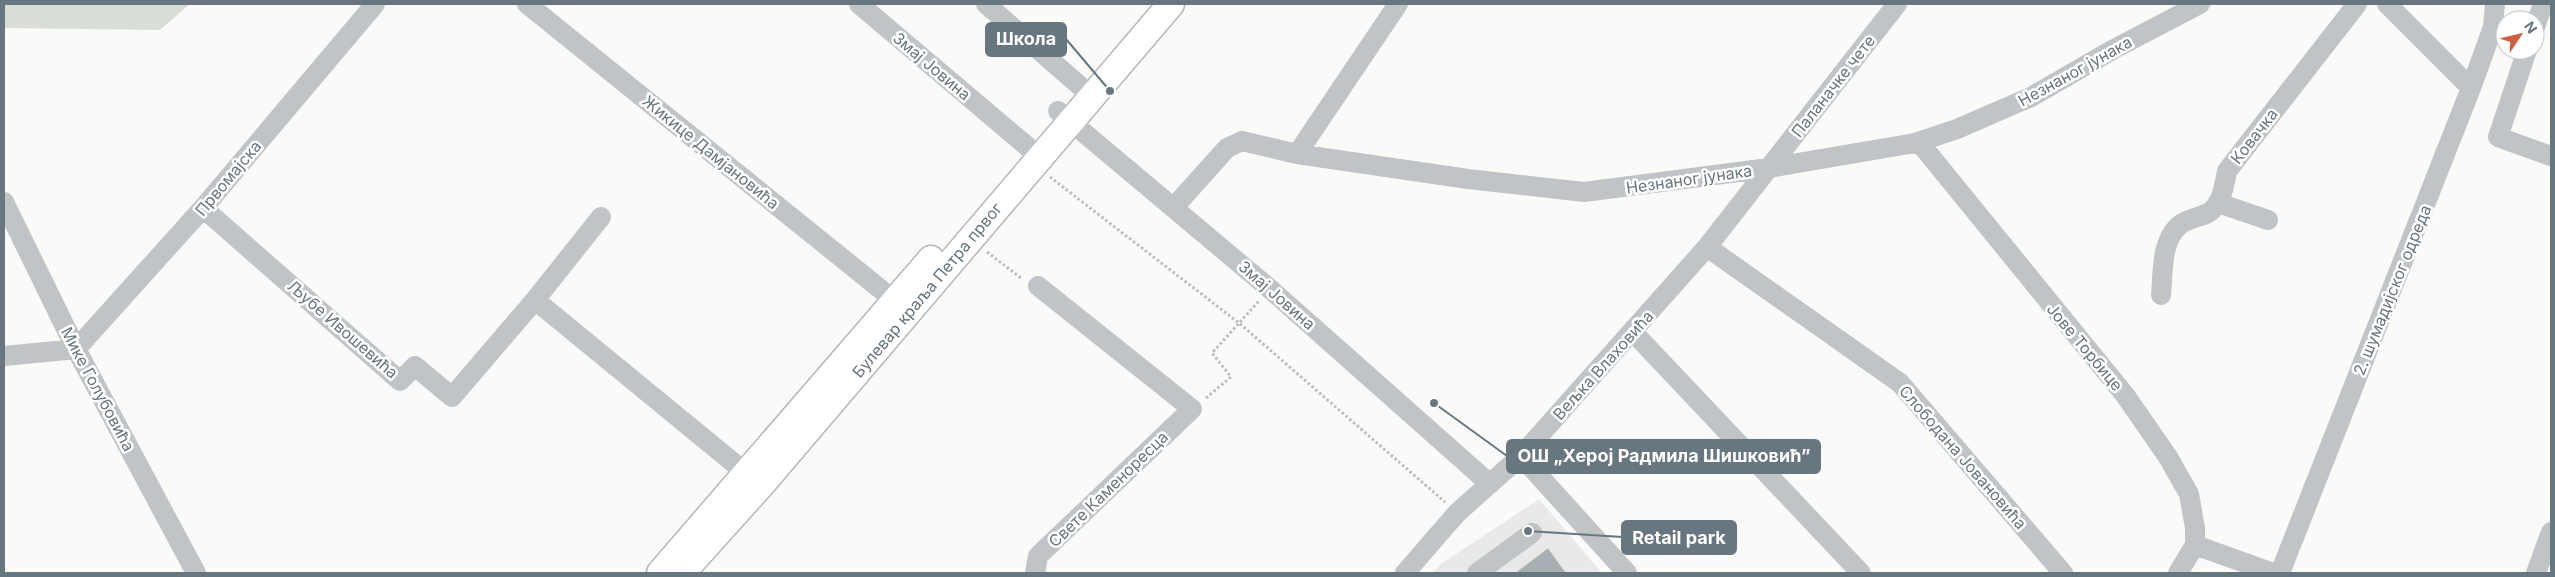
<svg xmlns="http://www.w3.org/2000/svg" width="2555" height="577" font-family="Inter,sans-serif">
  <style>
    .built { fill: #e8e9e8 }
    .green { fill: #daded8 }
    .building { fill: #a8afb4; stroke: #dcdcda }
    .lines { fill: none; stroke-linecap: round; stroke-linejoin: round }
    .major-casing { stroke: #b4b8bb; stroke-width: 29 }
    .path { stroke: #babdc0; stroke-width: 3; stroke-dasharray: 2.5 2.5; stroke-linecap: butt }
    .minor { stroke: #c0c4c7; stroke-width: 20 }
    .major { stroke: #fff; stroke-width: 26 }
    .labels { text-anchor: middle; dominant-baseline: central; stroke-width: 5; stroke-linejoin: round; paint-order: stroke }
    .street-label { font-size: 16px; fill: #68767f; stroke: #fff }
    .leader { fill: none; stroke: #68767f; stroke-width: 2 }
    .callout-dot { fill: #68767f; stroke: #fff; stroke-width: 2 }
    .callout { fill: #68767f; stroke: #68767f; stroke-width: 2 }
    .callout-label { font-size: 18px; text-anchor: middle; font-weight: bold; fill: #fff }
  </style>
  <rect width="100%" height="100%" fill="#fafaf8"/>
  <path class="built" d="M1539 499 1602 573H1433L1441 564Z"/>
  <path class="green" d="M4 4H190L160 30 4 28Z"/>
  <path class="building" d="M1548 548 1566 573H1515Z"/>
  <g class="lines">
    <defs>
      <path id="major" d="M660 573 931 259
        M682 573 762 484 1171 4"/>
    </defs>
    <use href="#major" class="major-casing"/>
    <path class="path" d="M1050 177 1239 323 1445 502
      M987 252 1021 278
      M1206 398 1231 377 1212 353 1259 301"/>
    <path class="minor" d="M527 4 894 300
      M859 4 1028 147
      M986 4 1080 86
      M2387 4 2471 88
      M2535 27 2543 4
      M2527 50 2498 137 2551 156
      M1058 111 1270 289 1490 484
      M1919 142 2125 395 2168 457 2189 494 2195 528V545L2178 573
      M1297 154 1398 4
      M4 202 76 349 196 573
      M2218 203 2268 220
      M1174 207 1227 148 1242 141 1297 154 1468 179 1584 192 1769 168 1915 143 1957 129 2031 97 2114 49 2200 4
      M203 208 400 381 415 366 452 397 535 300 746 473
      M1707 247 1900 383 2063 573
      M2161 295C2163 275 2161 248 2174 231 2182 219 2196 219 2208 213 2222 205 2224 186 2227 171L2357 4
      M535 300 601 217
      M1633 332 1861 573
      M4 356 76 349 203 208 375 4
      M1521 456 1627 573
      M2195 545 2273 573
      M1035 573 1038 556 1192 409 1038 286
      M1405 573 1457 513 1521 456 1707 247 1897 4
      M1477 573 1532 533
      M2280 573 2471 88 2493 27 2495 4
      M2536 573 2551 532"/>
    <use href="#major" class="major"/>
  </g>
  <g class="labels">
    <g class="street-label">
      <text transform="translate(932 66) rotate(40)">Змај Јовина</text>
      <text transform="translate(2075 71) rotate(-29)">Незнаног јунака</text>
      <text transform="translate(1833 86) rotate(-52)">Паланачке чете</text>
      <text transform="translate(2254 136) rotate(-52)">Ковачка</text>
      <text transform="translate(711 152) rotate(39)">Жикице Дамјановића</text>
      <text transform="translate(228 178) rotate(-50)">Првомајска</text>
      <text transform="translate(1689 179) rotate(-8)">Незнаног јунака</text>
      <text transform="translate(927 290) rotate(-50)">Булевар краља Петра првог</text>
      <text transform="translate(2392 290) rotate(-68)">2. шумадијског одреда</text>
      <text transform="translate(1277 295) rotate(41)">Змај Јовина</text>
      <text transform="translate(343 329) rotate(41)">Љубе Ивошевића</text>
      <text transform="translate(2085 347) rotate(50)">Јове Торбице</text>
      <text transform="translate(1603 365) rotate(-48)">Вељка Влаховића</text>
      <text transform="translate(98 389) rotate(62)">Мике Голубовића</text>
      <text transform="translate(1963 457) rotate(49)">Слободана Јовановића</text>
      <text transform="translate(1108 489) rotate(-44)">Свете Каменоресца</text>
    </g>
  </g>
  <path class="leader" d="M1110 91L1066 39M1434 403L1507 456M1528 531L1622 537"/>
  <g class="callout-dot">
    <circle cx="1110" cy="91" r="5"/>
    <circle cx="1434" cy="403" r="5"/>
    <circle cx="1528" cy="531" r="5"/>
  </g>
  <g class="callout">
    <rect x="986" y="23" width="80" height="33" rx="5"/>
    <rect x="1507" y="440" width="313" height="33" rx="5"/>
    <rect x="1622" y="521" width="114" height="33" rx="5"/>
  </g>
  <g class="callout-label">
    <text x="1026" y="45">Школа</text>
    <text x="1664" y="462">ОШ „Херој Радмила Шишковић”</text>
    <text x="1679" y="544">Retail park</text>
  </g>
  <rect width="2555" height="577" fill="none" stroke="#68767f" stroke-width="10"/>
  <g transform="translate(2520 35) rotate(55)"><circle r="24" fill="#ffffff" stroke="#c3c8cc"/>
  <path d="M0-4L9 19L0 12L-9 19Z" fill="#cf5f43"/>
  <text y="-8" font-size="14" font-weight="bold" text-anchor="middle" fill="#68767f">N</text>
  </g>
</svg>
